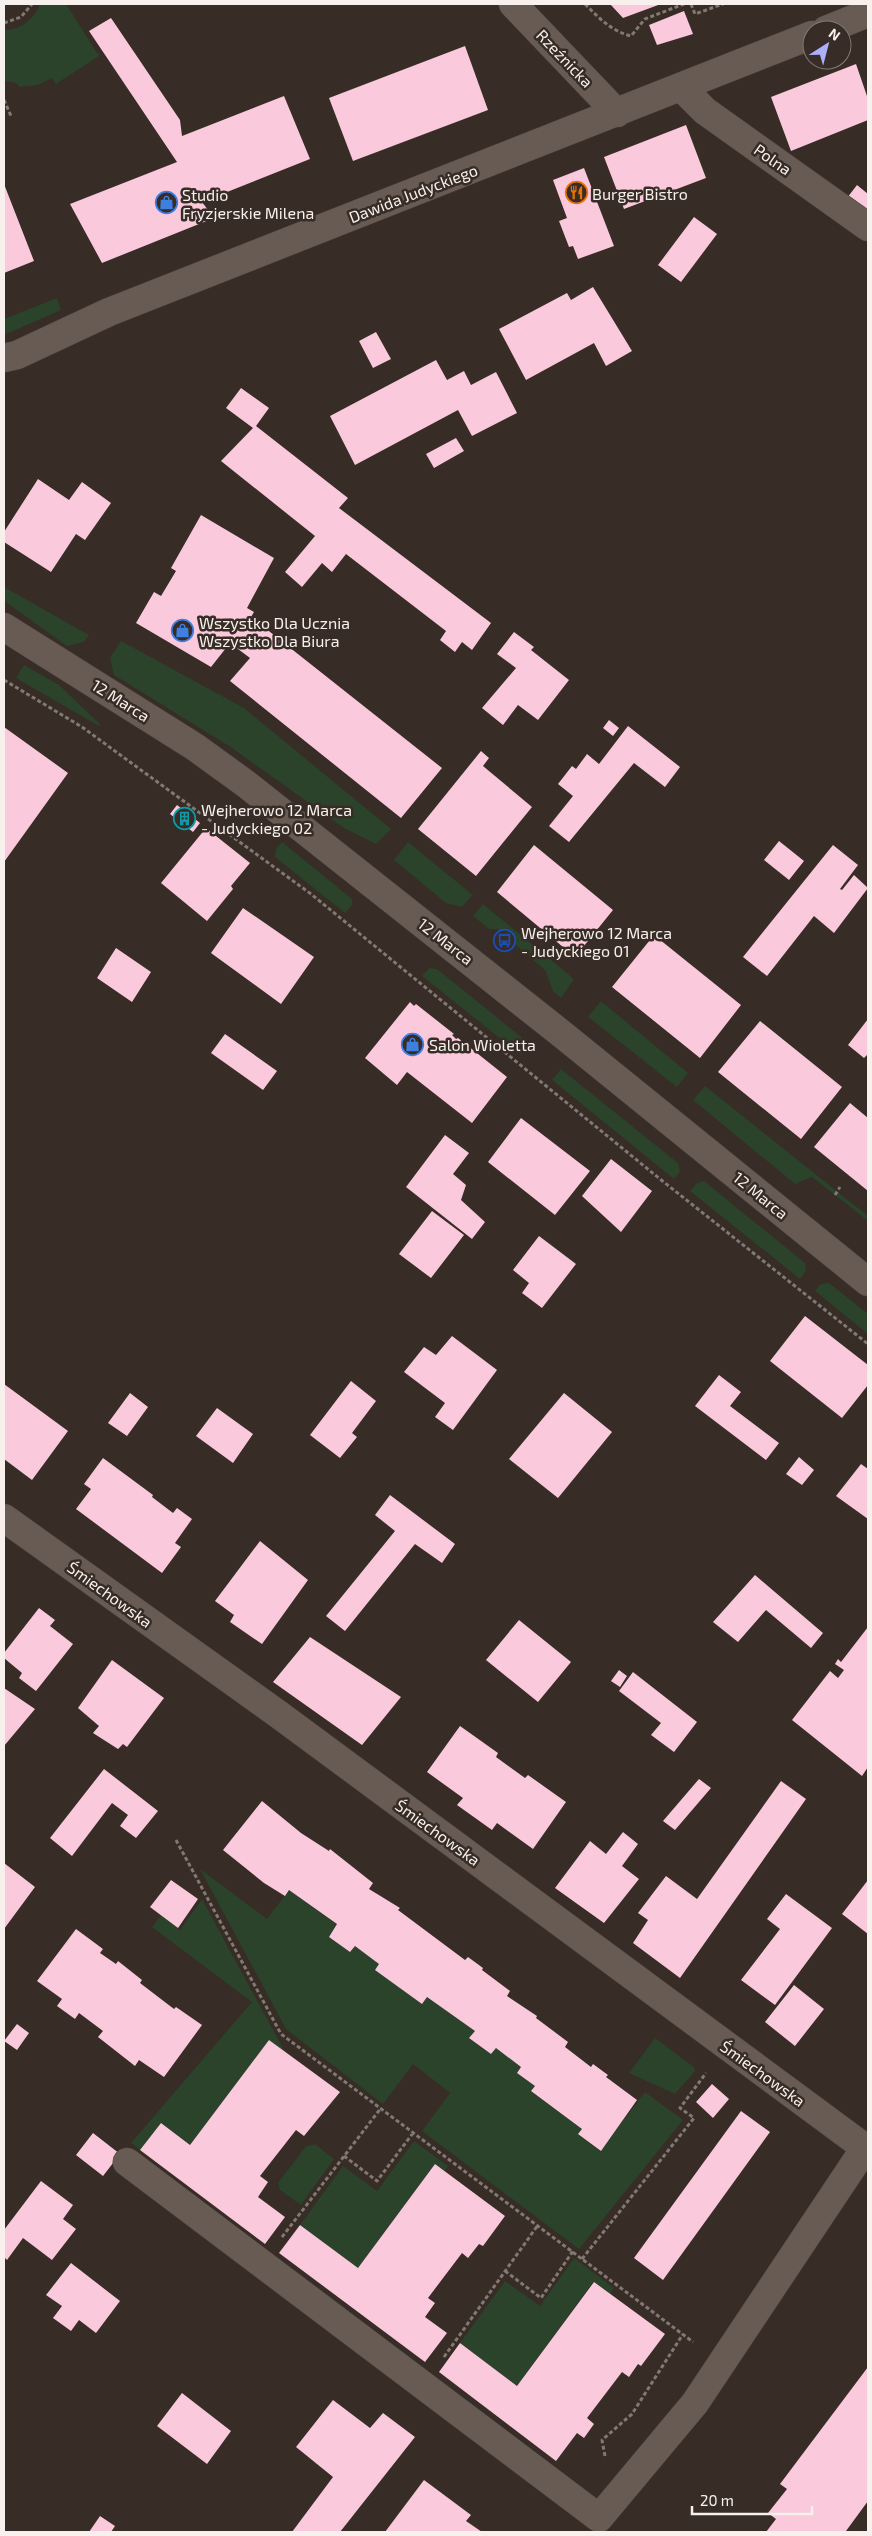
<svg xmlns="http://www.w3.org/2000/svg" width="872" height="2536" font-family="'Exo 2',sans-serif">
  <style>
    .green { fill: #2a432a }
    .building { fill: #fac9dc }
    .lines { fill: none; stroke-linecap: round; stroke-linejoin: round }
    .minor-casing { stroke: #524944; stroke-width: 29 }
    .path { stroke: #827973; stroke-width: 3; stroke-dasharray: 4 2.5; stroke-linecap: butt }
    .minor { stroke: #675b54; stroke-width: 28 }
    .labels { text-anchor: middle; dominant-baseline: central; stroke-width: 5; stroke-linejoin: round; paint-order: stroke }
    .street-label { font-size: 16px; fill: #f7f0ec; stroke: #372c26 }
    .poi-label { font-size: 16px; fill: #f7f0ec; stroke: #372c26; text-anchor: start }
  </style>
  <rect width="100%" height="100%" fill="#372c26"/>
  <path class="green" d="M40 4H66L99 56 56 84 52 78 38 85 19 87 16 83 4 81V30C21 30 34 19 40 4Z
    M57 298 61 310 4 335V319Z
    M4 587 89 635 84 642 67 646 7 603 4 600Z
    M121 641 244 708 391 829 376 844 344 828 229 746 114 675 110 658Z
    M24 665 59 685 100 724 99 726 16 678Z
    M282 842 352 899V905L345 913 275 857 276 849Z
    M408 842 473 895 462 907 446 903 394 860Z
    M483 904 574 979 561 998 553 991 545 970 497 929H489L473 916Z
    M429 968 437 969 525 1040 527 1047 521 1055 422 976Z
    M601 1001 688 1073 677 1087 588 1017Z
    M561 1069 678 1163 680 1171 674 1179 552 1080Z
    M705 1086 868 1216V1221L812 1177 795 1184 693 1100Z
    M704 1181 805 1263 806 1271 800 1279 690 1191 697 1183Z
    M829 1283 868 1314V1334L815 1291 821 1284Z
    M200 1869 267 1919 289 1890 337 1924 329 1937 350 1952 355 1946 475 2031 469 2038 491 2054 496 2048 521 2067 517 2073 535 2086 531 2091 582 2129 579 2134 600 2151 645 2092 683 2120 579 2249 422 2131 450 2093 413 2064 383 2104 286 2029Z
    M202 1899 285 2052 269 2040 190 2145 161 2123 140 2150 131 2143 252 2002 152 1927 161 1915 180 1930Z
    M655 2038 694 2067 695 2071 675 2094 629 2073Z
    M414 2141 448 2166 445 2171 435 2164 358 2268 300 2225 343 2166 377 2191Z
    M315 2144 334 2159 301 2205 280 2190 278 2183 306 2146Z
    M574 2258 614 2288 610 2294 593 2282 517 2386 460 2343 505 2281 540 2306Z"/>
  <path class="building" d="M610 4H661L623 18Z
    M684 11 693 34 657 45 649 25Z
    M111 18 180 120 182 136 284 96 310 159 202 202 214 218 102 263 70 204 177 162 89 31Z
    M465 46 488 110 353 161 329 98Z
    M856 64 868 99V120L791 151 771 97Z
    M686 125 706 178 624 209 604 157Z
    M584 168 614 246 578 259 573 246 569 247 559 221 567 218 553 180Z
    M4 184 34 261 4 273Z
    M857 185 868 194V211L847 198Z
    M694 217 717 234 681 282 658 265Z
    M593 287 632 351 606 366 594 343 526 380 499 329 567 293 571 300Z
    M376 332 391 359 373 368 359 341Z
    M436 360 447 380 464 371 471 385 496 372 517 413 472 436 458 410 355 465 330 416Z
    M241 388 269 408 256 426 348 498 339 508 491 623 472 650 462 642 455 652 440 640 446 631 346 554 332 572 322 563 302 587 285 572 315 536 221 461 253 428 226 408Z
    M456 438 464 451 434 468 426 454Z
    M38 479 69 500 82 482 111 503 85 540 76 534 51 572 4 542V532Z
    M201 515 274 558 247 608 254 612 251 617 442 768 401 818 230 681 250 658 230 643 211 667 136 623 154 592 161 596 176 571 171 568Z
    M514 632 534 647 531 650 569 680 538 720 518 705 503 725 482 708 516 668 497 654Z
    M609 720 619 728 613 736 603 728Z
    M628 726 680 767 665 787 634 763 569 842 549 826 573 796 558 784 572 766 576 769 587 754 599 764Z
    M4 727 68 773 4 862Z
    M481 751 489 758 483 766 532 807 476 876 418 829Z
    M177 805 200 823 193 832 170 814Z
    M206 828 250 863 231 886 233 889 207 921 161 883Z
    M779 841 804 861 789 880 764 860Z
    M534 845 613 910 575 957 497 892Z
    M833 845 858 865 840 889 842 890 854 875 868 888 834 933 814 916 767 976 743 957Z
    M243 908 314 957 281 1004 211 953Z
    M654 935 741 1005 700 1058 612 987Z
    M116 948 151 972 132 1002 97 978Z
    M410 1002 414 1006 416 1004 454 1034 452 1035 456 1039 458 1038 507 1077 472 1123 407 1072 397 1085 365 1058Z
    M868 1019V1054L864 1058 848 1045Z
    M760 1021 842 1087 801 1139 718 1072Z
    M225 1034 277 1071 263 1090 211 1053Z
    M850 1103 868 1118V1191L814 1147Z
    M521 1118 590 1171 555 1215 488 1162Z
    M445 1135 469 1153 453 1174 466 1185 461 1200 485 1222 472 1239 406 1187Z
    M611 1159 652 1191 621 1232 582 1196Z
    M432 1211 464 1235 431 1278 399 1254Z
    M539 1236 576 1264 542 1308 522 1293 529 1283 513 1270Z
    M805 1316 868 1365V1385L842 1418 770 1361Z
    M452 1336 497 1370 453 1430 435 1417 445 1403 404 1372 424 1347 436 1355Z
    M719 1375 741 1392 730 1406 779 1443 766 1460 695 1406Z
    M351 1381 376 1401 352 1433 357 1437 340 1458 310 1435Z
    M4 1384 68 1431 32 1480 4 1459Z
    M130 1393 148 1407 127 1436 108 1423Z
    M564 1393 612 1432 558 1498 509 1459Z
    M217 1408 253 1434 233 1463 196 1436Z
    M799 1457 814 1470 802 1485 786 1474Z
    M103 1458 153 1495 152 1497 173 1513 177 1508 192 1519 175 1543 181 1547 162 1573 76 1509 91 1489 84 1484Z
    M861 1464 868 1469V1519L836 1496Z
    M390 1495 455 1544 442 1563 415 1544 345 1631 326 1616 395 1531 375 1515Z
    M260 1541 308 1580 262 1644 230 1622 234 1615 215 1601Z
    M755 1575 823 1633 811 1648 766 1610 738 1642 713 1622Z
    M39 1608 55 1620 50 1626 73 1644 36 1691 19 1678 22 1673 4 1658V1653Z
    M519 1620 571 1662 538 1702 486 1660Z
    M868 1627V1767L862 1776 792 1720 830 1671 838 1678 844 1670 835 1664 838 1659 841 1662Z
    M310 1637 401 1697 362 1745 273 1682Z
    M112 1660 164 1698 127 1747 123 1744 118 1749 93 1733 99 1726 78 1708Z
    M619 1670 627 1676 620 1687 611 1681Z
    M633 1672 697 1722 674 1752 651 1735 661 1723 619 1691Z
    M4 1688 35 1709 4 1746 5 1721Z
    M460 1726 498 1753 496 1757 525 1778 528 1775 566 1802 533 1849 497 1823 492 1830 457 1805 463 1798 427 1772Z
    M104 1769 158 1811 136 1838 120 1826 128 1815 112 1803 72 1856 50 1838Z
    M699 1779 711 1788 675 1830 663 1821Z
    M781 1781 806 1799 680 1978 633 1943 648 1920 638 1913 666 1876 697 1899Z
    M262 1801 301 1833 329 1851 330 1849 373 1883 369 1889 400 1908 398 1910 465 1960 468 1957 483 1968 482 1970 510 1991 507 1996 537 2016 536 2018 568 2042 565 2047 591 2067 593 2064 608 2075 606 2077 637 2100 601 2151 578 2134 582 2129 531 2091 535 2086 517 2073 521 2067 496 2048 491 2054 469 2038 475 2031 427 1997 422 2004 375 1970 379 1964 355 1946 350 1952 329 1937 337 1924 289 1890 285 1896 264 1883 223 1850Z
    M623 1832 638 1844 622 1866 639 1879 604 1923 555 1888 590 1841 606 1854Z
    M4 1863 35 1887 4 1929Z
    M171 1880 198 1899 178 1928 150 1907Z
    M868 1880V1934L842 1914Z
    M786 1894 832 1928 775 2005 741 1980 780 1929 767 1919Z
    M76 1929 103 1949 100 1953 116 1964 118 1961 142 1980 140 1983 174 2009 176 2007 202 2025 164 2077 139 2060 135 2066 98 2037 103 2031 79 2013 75 2019 57 2006 62 1999 37 1981Z
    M794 1985 824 2009 795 2046 765 2022Z
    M17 2024 29 2033 17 2050 4 2041Z
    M269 2040 340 2092 304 2136 296 2130 260 2176 268 2182 258 2197 285 2217 265 2244 140 2150 161 2123 190 2145Z
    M712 2084 729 2099 713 2118 696 2102Z
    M741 2111 770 2132 663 2280 634 2258Z
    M93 2133 120 2154 103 2176 76 2155Z
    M435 2164 505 2216 483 2246 479 2244 468 2258 462 2253 428 2298 435 2303 425 2317 447 2333 425 2362 279 2253 300 2225 358 2268Z
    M41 2181 73 2205 63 2219 76 2229 52 2260 23 2238 7 2260 4 2257V2230Z
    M71 2263 120 2301 96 2333 79 2320 71 2331 53 2318 62 2306 46 2295Z
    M594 2282 665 2334 641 2366 638 2364 629 2377 622 2372 587 2418 594 2424 584 2438 577 2433 556 2461 439 2372 460 2343 517 2386Z
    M868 2367V2501L846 2531 848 2532H766L776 2519 768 2513 787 2489 780 2484Z
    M182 2393 231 2431 207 2464 157 2426Z
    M333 2400 370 2428 383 2413 415 2437 340 2532H292L333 2477 296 2447Z
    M424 2480 471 2515 466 2521 482 2532H385Z
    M100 2516 115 2526 111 2532H89Z"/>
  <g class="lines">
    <defs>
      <path id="minor" d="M513 4 617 113
        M826 30 868 13
        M681 87 705 111 868 227
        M4 358 17 355 109 312 812 35
        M4 627 195 747 246 784 563 1035 868 1282
        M4 1518 278 1714 868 2150
        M127 2162 599 2518 695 2403 865 2148"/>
    </defs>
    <use href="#minor" class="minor-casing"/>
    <path class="path" d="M585 4C599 18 611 31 631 36L645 19 684 4
      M691 4 695 14 723 4
      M4 23 21 17 32 4
      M4 100 11 116
      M4 680 82 727 311 894 660 1179 868 1344
      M835 1195 840 1187
      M176 1840 281 2034 693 2342
      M344 2156 377 2181 413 2133
      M282 2237 381 2108
      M582 2259 694 2118 680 2108 706 2073
      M505 2271 541 2298 573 2251
      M444 2357 538 2225
      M605 2456 602 2440 632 2414 683 2334"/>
    <use href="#minor" class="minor"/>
  </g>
  <defs>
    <symbol id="restaurant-ring" viewBox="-11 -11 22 22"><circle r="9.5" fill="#372c26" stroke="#e8710a" stroke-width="1.5"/><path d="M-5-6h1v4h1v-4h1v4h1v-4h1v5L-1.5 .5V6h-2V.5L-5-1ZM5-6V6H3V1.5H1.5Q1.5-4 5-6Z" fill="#e8710a"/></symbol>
    <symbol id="shop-ring" viewBox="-11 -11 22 22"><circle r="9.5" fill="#372c26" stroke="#3f7fe0" stroke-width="1.5"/><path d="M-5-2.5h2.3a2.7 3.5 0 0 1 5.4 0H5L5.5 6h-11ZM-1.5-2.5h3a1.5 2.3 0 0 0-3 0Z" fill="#3f7fe0"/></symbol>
    <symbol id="building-ring" viewBox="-11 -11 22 22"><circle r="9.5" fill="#372c26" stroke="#0f9aa8" stroke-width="1.5"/><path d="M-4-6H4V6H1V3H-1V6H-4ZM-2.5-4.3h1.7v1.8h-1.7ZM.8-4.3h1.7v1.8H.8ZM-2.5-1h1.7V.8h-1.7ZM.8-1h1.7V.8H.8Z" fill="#0f9aa8"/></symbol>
    <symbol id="bus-ring" viewBox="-11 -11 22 22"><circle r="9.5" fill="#372c26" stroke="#1a4fb4" stroke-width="1.5"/><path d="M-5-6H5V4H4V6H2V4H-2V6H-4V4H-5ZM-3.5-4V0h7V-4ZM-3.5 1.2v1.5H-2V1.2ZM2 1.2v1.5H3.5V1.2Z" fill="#1a4fb4"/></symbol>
  </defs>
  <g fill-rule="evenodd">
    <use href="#restaurant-ring" x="564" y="180" width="25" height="25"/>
    <use href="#shop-ring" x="154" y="190" width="25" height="25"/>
    <use href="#shop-ring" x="170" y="618" width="25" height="25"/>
    <use href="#building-ring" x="172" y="806" width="25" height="25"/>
    <use href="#bus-ring" x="492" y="928" width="25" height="25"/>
    <use href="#shop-ring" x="400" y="1032" width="25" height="25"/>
  </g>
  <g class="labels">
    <g class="street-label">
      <text transform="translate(565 58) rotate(46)">Rzeźnicka</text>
      <text transform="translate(773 159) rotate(35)">Polna</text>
      <text transform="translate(413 193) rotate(-21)">Dawida Judyckiego</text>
      <text transform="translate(121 700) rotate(32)">12 Marca</text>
      <text transform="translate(446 941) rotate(38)">12 Marca</text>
      <text transform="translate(761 1195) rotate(39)">12 Marca</text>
      <text transform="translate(110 1594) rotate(36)">Śmiechowska</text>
      <text transform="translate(438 1832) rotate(36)">Śmiechowska</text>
      <text transform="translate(763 2073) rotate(36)">Śmiechowska</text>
    </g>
    <g class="poi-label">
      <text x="592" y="193">Burger Bistro</text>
      <text x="182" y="194">Studio<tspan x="182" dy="18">Fryzjerskie Milena</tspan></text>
      <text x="199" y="622">Wszystko Dla Ucznia<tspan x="199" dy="18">Wszystko Dla Biura</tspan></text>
      <text x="201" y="809">Wejherowo 12 Marca<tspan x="201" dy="18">- Judyckiego 02</tspan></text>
      <text x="521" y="932">Wejherowo 12 Marca<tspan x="521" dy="18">- Judyckiego 01</tspan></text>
      <text x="429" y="1044">Salon Wioletta</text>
    </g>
  </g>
  <rect width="872" height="2536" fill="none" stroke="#f7f0ec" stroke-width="10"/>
  <g transform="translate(827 45) rotate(36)"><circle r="24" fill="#372c26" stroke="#847a75"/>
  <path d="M0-4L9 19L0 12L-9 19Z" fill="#adaffb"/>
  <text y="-8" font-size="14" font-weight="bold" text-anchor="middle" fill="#f7f0ec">N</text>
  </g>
  <path d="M692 2506v8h120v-8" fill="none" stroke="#f7f0ec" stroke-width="2.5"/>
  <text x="700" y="2506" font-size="15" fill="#f7f0ec" stroke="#372c26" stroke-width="4" paint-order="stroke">20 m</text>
</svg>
